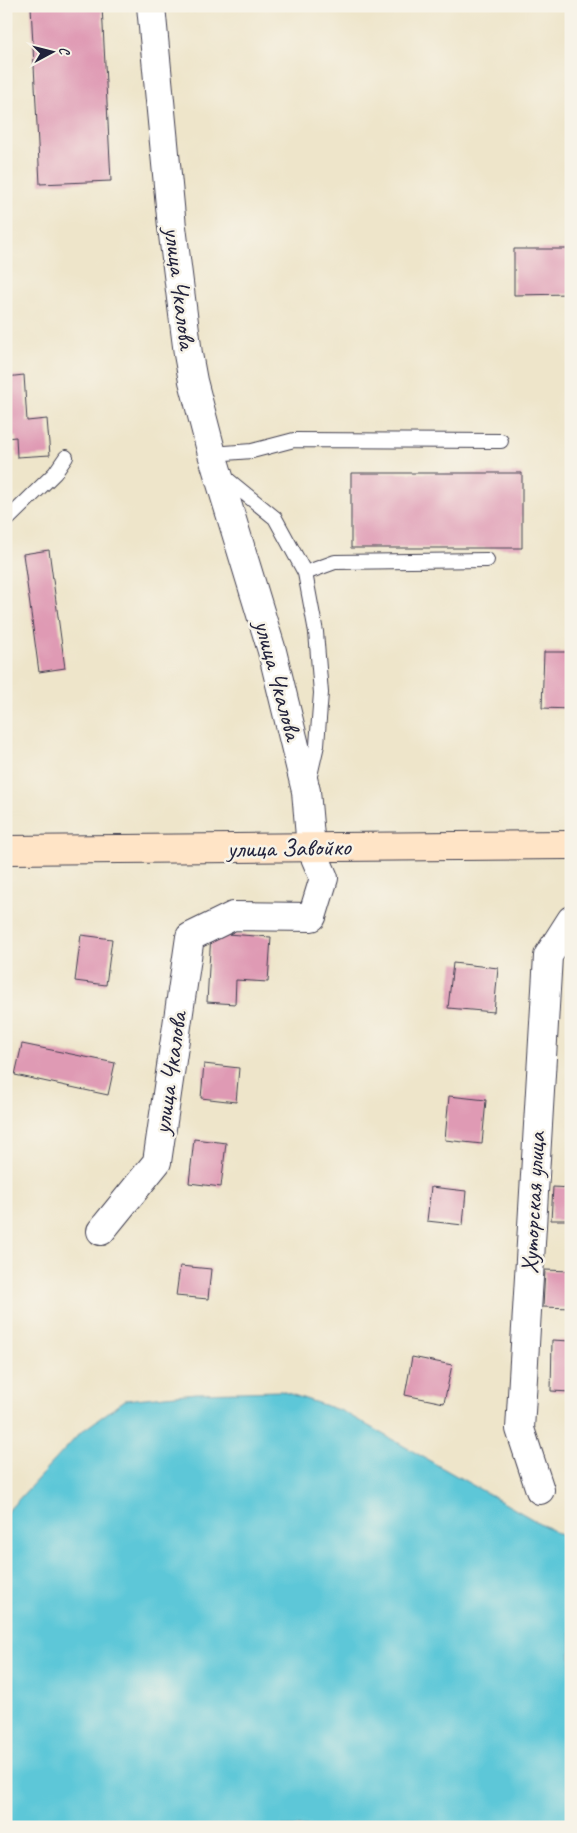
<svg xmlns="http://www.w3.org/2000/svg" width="577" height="1833" font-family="Caveat,sans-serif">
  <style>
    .water { fill: #5dc7d8; stroke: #40748a }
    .building { fill: #df9ab4 }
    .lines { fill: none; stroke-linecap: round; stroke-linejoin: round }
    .service-casing { stroke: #413f50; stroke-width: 16 }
    .minor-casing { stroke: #413f50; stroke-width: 30 }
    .secondary-casing { stroke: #413f50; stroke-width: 30 }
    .service { stroke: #fff; stroke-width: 14 }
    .minor { stroke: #fff; stroke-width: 28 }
    .secondary { stroke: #ffe4c6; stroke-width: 28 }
    .labels { text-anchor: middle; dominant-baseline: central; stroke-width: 5; stroke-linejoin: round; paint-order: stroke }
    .street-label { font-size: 25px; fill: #22223b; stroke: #f7f3e8 }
  </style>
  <rect width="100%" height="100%" fill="#f7f3e8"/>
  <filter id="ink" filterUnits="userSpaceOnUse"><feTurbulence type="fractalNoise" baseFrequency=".02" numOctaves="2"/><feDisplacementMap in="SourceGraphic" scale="10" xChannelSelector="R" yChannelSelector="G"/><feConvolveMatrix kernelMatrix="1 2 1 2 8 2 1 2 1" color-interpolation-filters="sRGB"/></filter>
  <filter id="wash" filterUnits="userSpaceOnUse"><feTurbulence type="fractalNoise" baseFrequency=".0096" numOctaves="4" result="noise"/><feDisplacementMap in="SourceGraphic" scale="20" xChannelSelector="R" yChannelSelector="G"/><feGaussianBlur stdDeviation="1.12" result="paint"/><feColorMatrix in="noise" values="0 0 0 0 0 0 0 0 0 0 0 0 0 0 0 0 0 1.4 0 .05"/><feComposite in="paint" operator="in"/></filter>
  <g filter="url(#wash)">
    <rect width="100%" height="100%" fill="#eee5ca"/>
    <path class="water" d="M281 1391 342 1411 571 1541V1827H6V1513L81 1432 125 1400 196 1393Z"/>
    <g id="blocks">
      <path class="building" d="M31 6H102L111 181 40 184Z
        M514 249H571V294L514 295Z
        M24 375 27 421 47 419 50 455 17 457 16 437 6 438V377Z
        M351 473H522V548H351Z
        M49 550 65 668 39 672 23 554Z
        M544 652H571V709L542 708Z
        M211 933 271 937 268 982 236 980 235 1004 207 1002Z
        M81 935 112 939 106 985 75 981Z
        M453 963 498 968 494 1012 448 1008Z
        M22 1044 115 1063 108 1095 15 1075Z
        M204 1064 239 1068 236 1102 201 1098Z
        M449 1096 486 1100 482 1144 445 1140Z
        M194 1139 226 1143 221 1187 189 1183Z
        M431 1187 466 1191 463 1225 427 1221Z
        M553 1187 571 1188V1220H551Z
        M180 1266 211 1269 208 1299 176 1296Z
        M545 1270 571 1271V1308L543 1307Z
        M552 1340 571 1341V1392L551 1391Z
        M412 1357 452 1365 444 1403 405 1395Z"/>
    </g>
  </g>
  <g filter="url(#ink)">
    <use href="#blocks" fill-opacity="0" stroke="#413f50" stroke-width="1"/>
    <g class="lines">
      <defs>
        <path id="service" d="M212 454 252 451 294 440 501 441
          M222 475 275 518 305 573 316 632 321 693 317 745 309 780
          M6 521 55 473 66 457
          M305 573 335 562 487 560"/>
        <path id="minor" d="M101 1231 157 1162 190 937 233 916 312 917 324 878 311 848 306 791 272 651 212 454 193 381 188 354 172 227 151 6
          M540 1490 520 1429 548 956 571 920"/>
        <path id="secondary" d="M6 850 571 845"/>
      </defs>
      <use href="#service" class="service-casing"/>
      <use href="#minor" class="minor-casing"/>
      <use href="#secondary" class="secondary-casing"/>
      <use href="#service" class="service"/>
      <use href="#minor" class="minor"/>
      <use href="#secondary" class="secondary"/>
    </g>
  </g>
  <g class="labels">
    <g class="street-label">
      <text transform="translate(180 288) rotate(83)">улица Чкалова</text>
      <text transform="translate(278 680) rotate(75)">улица Чкалова</text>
      <text transform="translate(289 848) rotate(-1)">улица Завойко</text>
      <text transform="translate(170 1073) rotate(-82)">улица Чкалова</text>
      <text transform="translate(533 1203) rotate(-87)">Хуторская улица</text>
    </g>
  </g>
  <rect width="577" height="1833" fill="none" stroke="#f7f3e8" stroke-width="25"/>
  <g transform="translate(52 52) rotate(83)" stroke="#f7f3e8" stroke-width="4" paint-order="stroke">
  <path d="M0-4L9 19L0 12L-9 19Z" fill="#22223b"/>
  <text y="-8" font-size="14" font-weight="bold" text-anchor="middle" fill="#22223b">С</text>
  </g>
</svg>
